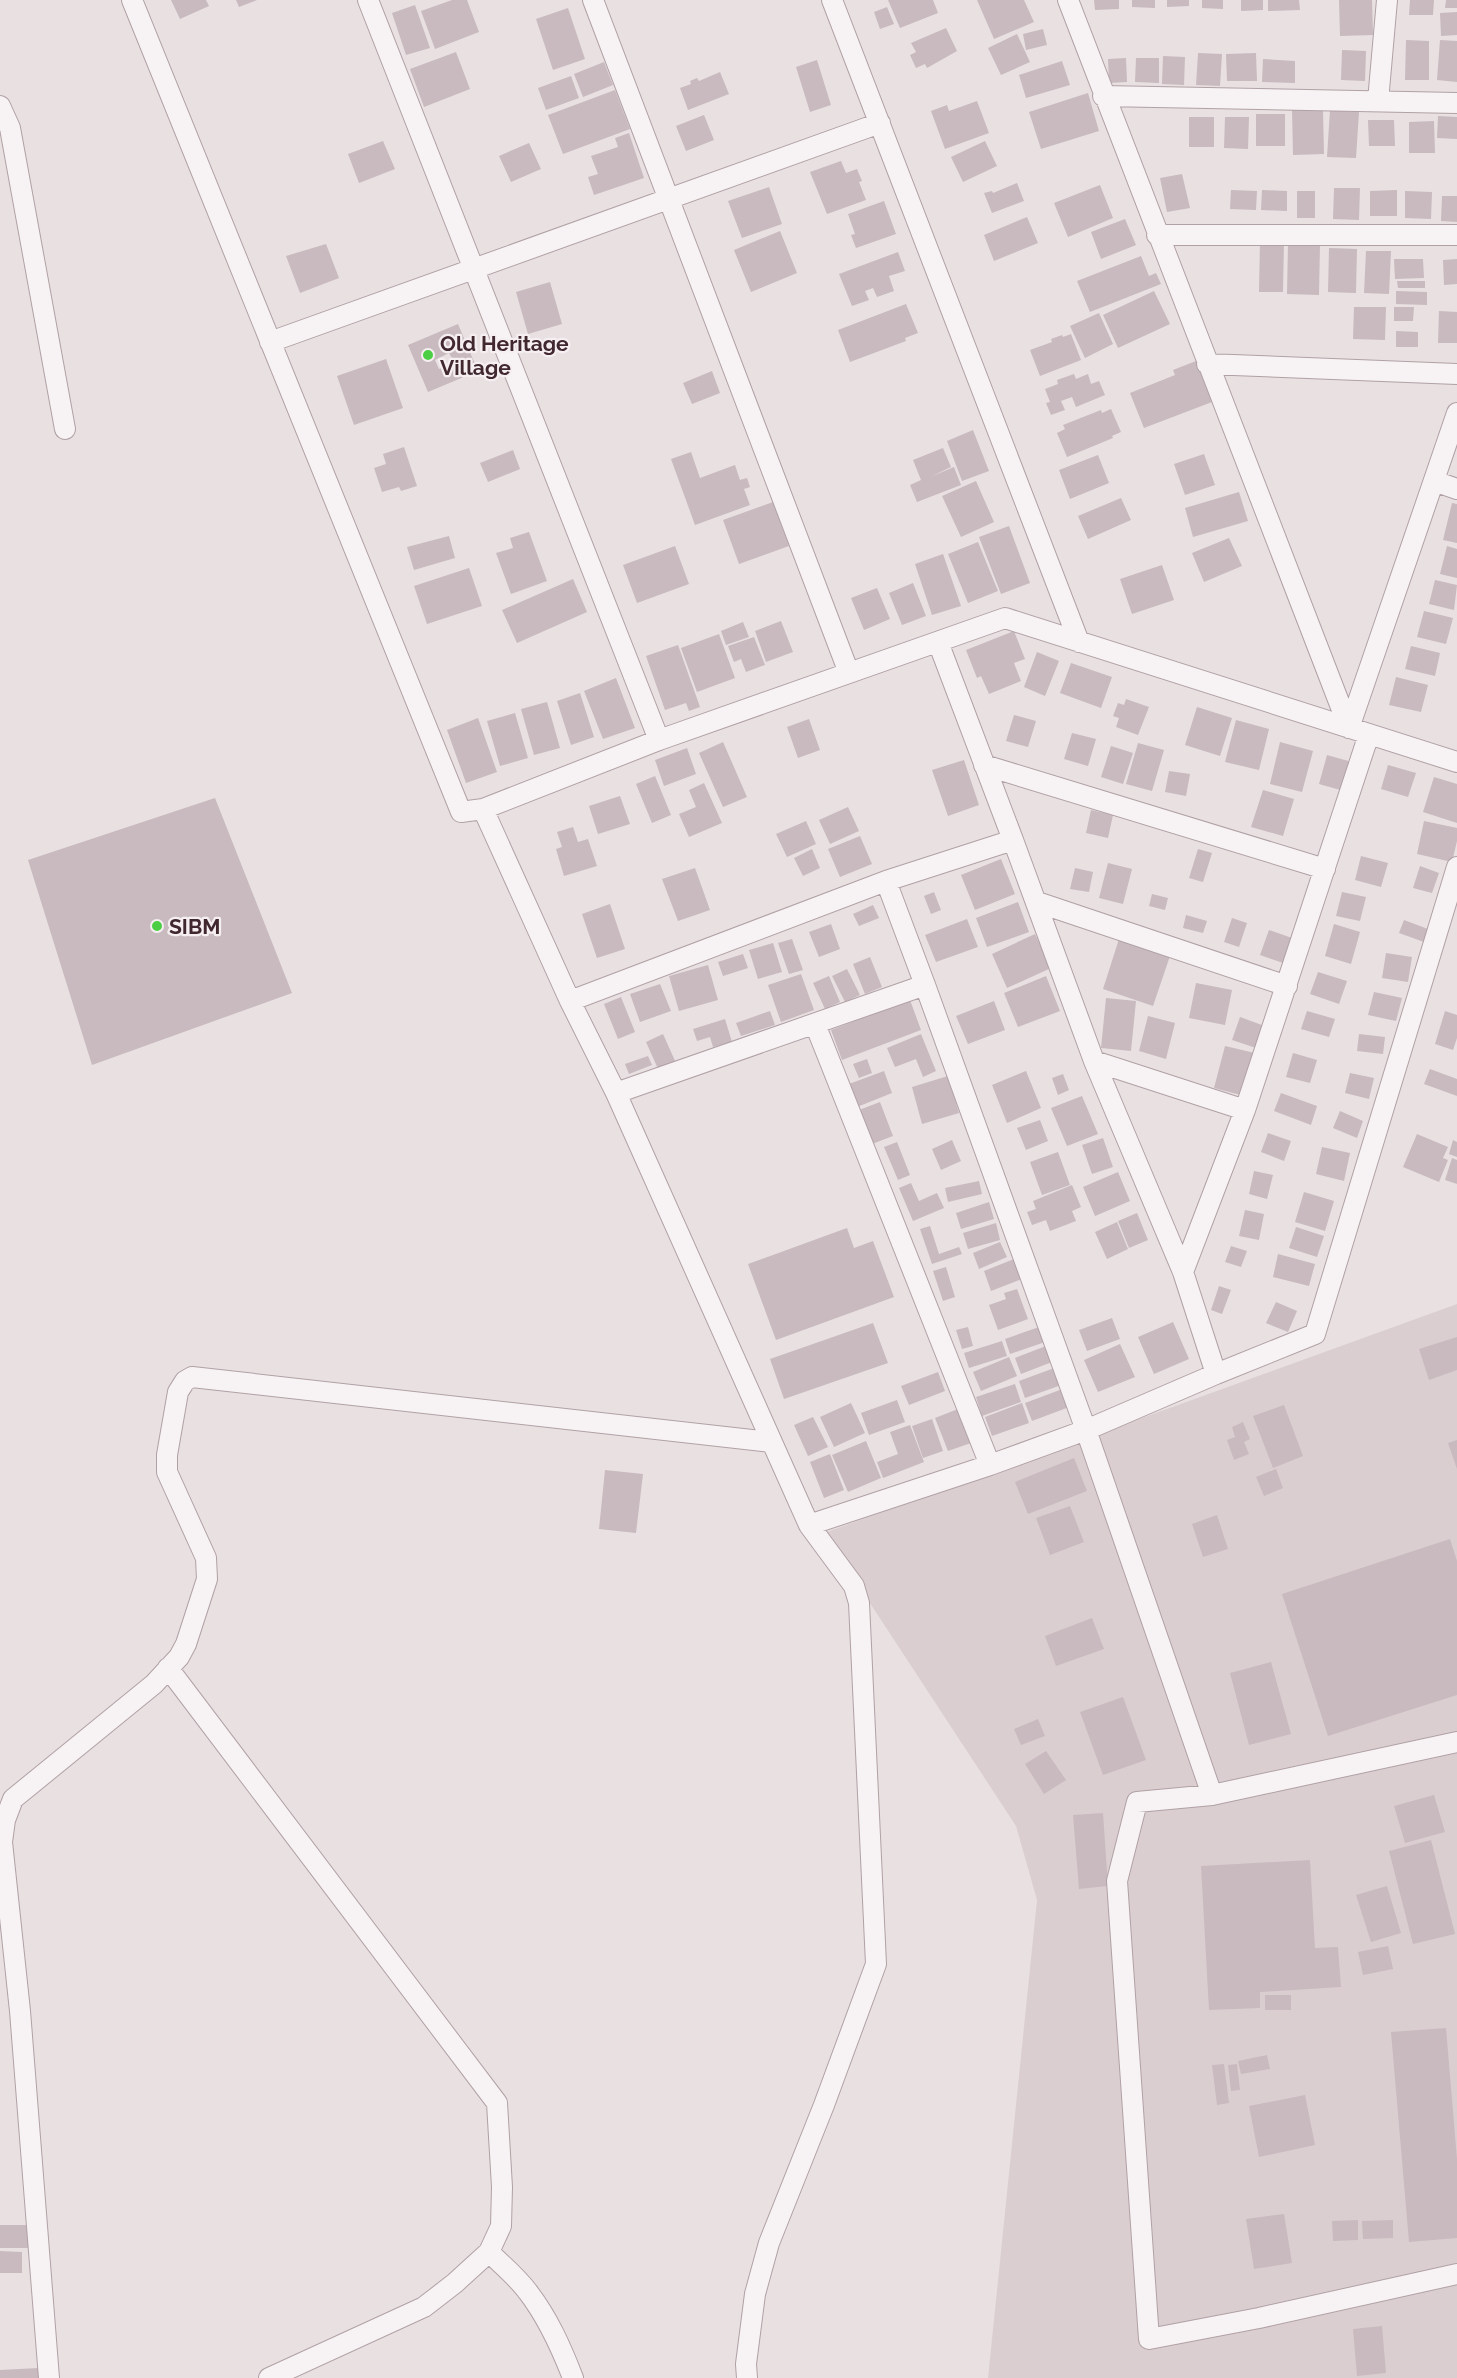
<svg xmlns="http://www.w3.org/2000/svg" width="1457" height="2378" font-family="Raleway,sans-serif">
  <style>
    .built { fill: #dbced1 }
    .building { fill: #c8babe; fill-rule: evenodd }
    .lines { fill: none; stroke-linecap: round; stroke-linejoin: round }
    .minor-casing { stroke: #b0a1a5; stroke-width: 22 }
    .minor { stroke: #f7f2f3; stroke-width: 20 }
    .poi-dot { fill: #4bce44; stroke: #f6eff1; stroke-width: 2 }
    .labels { text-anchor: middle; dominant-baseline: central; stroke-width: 4.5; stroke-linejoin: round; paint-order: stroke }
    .poi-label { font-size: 21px; font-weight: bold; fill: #40282e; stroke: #f6eff1; text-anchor: start }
  </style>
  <rect width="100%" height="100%" fill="#e9e0e2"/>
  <path class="built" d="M1457 1304V2378H988L1037 1900 1016 1826 824 1533Z"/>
  <path class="building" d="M171 0H206L209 6 180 19Z
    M236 0H257L239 7Z
    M452 0H467L479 32 435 49 421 11Z
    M888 0H933L938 13 900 28Z
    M977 0H1024L1034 22 994 39Z
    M1094 0H1119V9L1095 10Z
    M1132 0H1155V8L1132 7Z
    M1167 0H1189V6L1167 7Z
    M1202 0H1223V9L1202 8Z
    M1241 0H1263V10L1241 11Z
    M1268 0H1299L1300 10 1268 11Z
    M1339 0H1372L1373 35 1340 36Z
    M1410 0H1434L1433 15H1409Z
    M1446 0H1457V8H1445Z
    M415 5 430 48 406 55 392 13Z
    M887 7 894 24 880 29 874 12Z
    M568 8 585 59 553 70 536 19Z
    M1457 12V35L1441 36 1440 13Z
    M946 28 957 51 927 68 925 64 916 68 910 55 916 52 911 43Z
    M1043 29 1047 45 1026 50 1023 34Z
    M1017 34 1030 62 1001 75 988 48Z
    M1406 40 1429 41V80H1405Z
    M1440 40 1457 41V82L1437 80Z
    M1342 50 1366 51 1365 81 1341 80Z
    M456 52 470 89 424 107 410 69Z
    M1198 53 1222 54 1220 86 1196 85Z
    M1256 53 1257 81H1227L1226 54Z
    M1163 56 1185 57 1184 85 1162 84Z
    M1126 58 1127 82 1109 83 1108 59Z
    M1136 58H1159V83L1135 82Z
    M1263 59 1295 61V83L1262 82Z
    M817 60 831 105 810 112 796 67Z
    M1062 61 1070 85 1026 98 1019 75Z
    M604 62 613 85 583 97 574 74Z
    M720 72 729 94 688 110 680 88 691 84 690 81 697 78 699 81Z
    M571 76 579 98 546 110 538 88Z
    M615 90 630 129 563 154 548 115Z
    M1088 93 1099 131 1041 149 1029 112Z
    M977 101 989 133 945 149 931 111 947 105 949 111Z
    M1292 110H1323L1324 154 1293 155Z
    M1330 110 1359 112 1356 158 1327 157Z
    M1256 114H1285V146H1256Z
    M704 115 714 140 686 151 676 126Z
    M1438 116 1457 117V139L1437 138Z
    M1189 117H1214V147H1189Z
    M1225 117H1249L1248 149 1224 148Z
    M1368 120H1394L1395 146H1369Z
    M1434 121 1435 153H1409V122Z
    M629 133 644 178 594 195 588 177 598 174 591 156 618 147 615 138Z
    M383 141 395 169 359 183 348 154Z
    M985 141 997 166 963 182 951 157Z
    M529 143 541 169 511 182 499 156Z
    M841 161 846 173 857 169 862 181 859 182 866 200 827 214 810 172Z
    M1182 174 1190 208 1167 212 1160 178Z
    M1017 183 1024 201 992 213 984 193 992 191 993 193Z
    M1100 185 1113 218 1068 237 1054 203Z
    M769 187 782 224 742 238 728 201Z
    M1334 188H1360L1359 220 1333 219Z
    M1231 190 1257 191 1256 210 1230 209Z
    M1262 190 1287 191V211L1261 210Z
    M1397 190V216H1370V191Z
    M1297 191H1315V218H1297Z
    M1405 191 1432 192 1431 219 1405 218Z
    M1442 196H1457V222L1441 221Z
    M884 201 896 234 856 248 851 235 855 234 848 214Z
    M1027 217 1038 243 994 261 984 235Z
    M1125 219 1136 245 1101 259 1091 232Z
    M780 231 797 273 751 292 734 250Z
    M1260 240H1284L1283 292H1259Z
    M326 244 339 278 300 293 286 256Z
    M1288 244H1320L1319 295 1287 294Z
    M1329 248 1357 249 1356 293 1328 292Z
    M1366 251H1391L1389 294 1364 293Z
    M898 252 905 271 889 276 894 291 877 297 873 288 865 291 869 300 852 306 839 274Z
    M1141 256 1149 276 1156 273 1161 284 1090 312 1077 281Z
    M1394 259H1423L1424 278 1395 279Z
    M1457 259V284L1444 285 1443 260Z
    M1397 281H1425V288H1398Z
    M550 282 562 324 528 334 516 292Z
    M1154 291 1170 324 1118 348 1103 315Z
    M1396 291 1427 292V305L1396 304Z
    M906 304 918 333 905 338 906 341 850 362 838 330Z
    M1354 307H1386L1385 340 1353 339Z
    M1394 307H1414L1413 321H1394Z
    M1439 311 1457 312V343H1438Z
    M1099 313 1113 344 1085 358 1070 326Z
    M458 324 478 371 428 392 408 345ZM449 353 454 362 439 369 435 360Z
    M1396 331 1418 332V347H1396Z
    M1071 334 1081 360 1040 376 1030 350 1052 342 1051 339 1062 335 1063 337Z
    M386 359 403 408 354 425 337 376Z
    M1196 361 1212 402 1144 428 1130 393 1175 375 1173 370Z
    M712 371 720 393 692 404 683 383Z
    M1074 374 1076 379 1088 374 1091 384 1099 381 1105 395 1076 407 1072 397 1061 401 1065 410 1051 415 1046 403 1050 402 1045 389 1058 384 1057 380Z
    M1111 409 1121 432 1112 436 1113 438 1067 457 1057 433 1065 429 1063 425 1101 410 1102 413Z
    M973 430 989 471 962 481 947 441Z
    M404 447 417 486 401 491 399 487 382 492 374 468 386 464 383 454Z
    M943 448 951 467 930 477 954 467 961 485 917 502 910 485 921 480 913 460Z
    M513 450 520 469 488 482 480 463Z
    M691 452 700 478 735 465 740 480 747 478 750 487 744 489 750 505 695 525 671 459Z
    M1204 454 1215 485 1185 495 1174 464Z
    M1098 455 1109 483 1070 499 1059 470Z
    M976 481 994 522 961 537 942 496Z
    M1239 492 1248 521 1193 537 1185 508Z
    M1121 498 1131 520 1088 539 1078 516Z
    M773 502 789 546 739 564 723 520Z
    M1452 503 1457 504V543L1443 540Z
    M1009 526 1030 583 1001 594 979 537Z
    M529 532 547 581 511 594 496 553 513 548 510 538Z
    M449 536 455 558 414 570 407 547Z
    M1229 538 1242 566 1204 582 1192 553Z
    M978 542 998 591 968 603 948 554Z
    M675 546 689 584 637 603 623 565Z
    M1447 546 1457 549V578L1440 574Z
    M943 554 961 606 932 615 915 564Z
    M1162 565 1174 600 1132 614 1120 579Z
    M469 568 482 606 427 624 414 586Z
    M573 579 587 612 517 643 502 610Z
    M1435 580 1457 585 1454 610 1429 604Z
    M913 583 926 616 902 625 889 593Z
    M877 588 890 619 864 630 851 598Z
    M1424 611 1453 618 1446 644 1417 637Z
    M781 621 793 652 766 662 755 631Z
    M743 622 749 637 726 645 721 631Z
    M1014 631 1025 659 1014 663 1021 681 989 694 981 676 977 678 966 650Z
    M719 634 735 678 697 692 681 648Z
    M754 637 765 665 746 672 741 659 734 662 728 646Z
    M678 645 700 707 689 711 686 703 665 710 646 656Z
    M1411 646 1440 653 1435 676 1405 669Z
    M1037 652 1059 661 1045 696 1024 687Z
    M1071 663 1112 677 1101 708 1060 693Z
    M1396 677 1428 685 1421 712 1389 705Z
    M616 678 635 728 603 739 584 691Z
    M580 693 594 737 571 745 557 701Z
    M1126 699 1149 707 1138 735 1116 727 1119 718 1113 716 1118 703 1124 705Z
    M547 702 560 748 534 755 521 709Z
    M1197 707 1232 718 1220 756 1185 745Z
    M515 713 528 758 500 766 487 721Z
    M1014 715 1036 721 1028 747 1006 741Z
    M478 718 497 772 466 783 447 730Z
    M809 719 820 750 798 758 787 727Z
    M1236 720 1269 729 1259 770 1225 762Z
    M1072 733 1096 739 1088 766 1064 759Z
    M723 742 747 797 723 807 699 753Z
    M1280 742 1313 751 1302 792 1270 784Z
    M1138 743 1164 750 1152 791 1126 784Z
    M1111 746 1133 753 1123 784 1101 777Z
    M687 748 696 774 664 786 655 760Z
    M1327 755 1352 762 1344 791 1319 784Z
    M964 760 979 805 948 816 932 770Z
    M1388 765 1416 773 1408 797 1381 789Z
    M1169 771 1190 774 1186 796 1165 792Z
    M655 776 671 815 652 823 636 784Z
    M1434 777 1457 784V823L1423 812Z
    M704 783 722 823 689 837 679 814 696 807 689 790Z
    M1263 790 1294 799 1283 836 1251 827Z
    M620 796 630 824 598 834 589 806Z
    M215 798 292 993 92 1065 28 860Z
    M848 807 859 831 830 844 819 820Z
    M1091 810 1113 815 1108 838 1086 833Z
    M806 821 816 844 787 857 776 834Z
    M1424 821 1457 828V841L1452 862 1417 854Z
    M573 827 578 842 588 839 597 866 564 876 556 849 562 847 557 832Z
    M860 836 872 864 840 877 828 849Z
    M812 849 820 868 803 876 794 858Z
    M1198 849 1212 853 1203 882 1189 878Z
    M1361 856 1388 863 1381 887 1355 880Z
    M1001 859 1015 894 975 910 961 875Z
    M1108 863 1132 869 1123 904 1099 898Z
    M1420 866 1439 873 1432 893 1413 888Z
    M695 868 710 910 678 921 662 879Z
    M1075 868 1093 872 1089 892 1070 889Z
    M934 892 941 910 931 914 924 896Z
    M1342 892 1366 897 1360 921 1336 916Z
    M1152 894 1168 898 1165 910 1149 906Z
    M1018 902 1029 932 987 947 976 918Z
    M610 904 625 949 597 958 582 914Z
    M873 905 879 918 859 926 853 914Z
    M1186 915 1207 921 1203 933 1183 928Z
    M1232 918 1247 923 1239 947 1224 942Z
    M967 919 978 947 936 962 925 935Z
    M1404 920 1428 929 1424 942 1399 933Z
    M831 924 840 949 819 957 809 932Z
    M1334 924 1360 932 1351 964 1325 956Z
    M1269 930 1292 938 1283 963 1260 955Z
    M1035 934 1051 968 1007 988 992 954Z
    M792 939 803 970 789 974 778 943Z
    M1119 939 1170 956 1153 1006 1103 989Z
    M773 943 782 972 758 979 749 950Z
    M1386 953 1412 957 1408 982 1382 978Z
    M743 954 748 968 723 976 718 962Z
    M870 957 882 987 865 994 853 964Z
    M708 965 718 1000 679 1011 669 976Z
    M847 969 860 995 845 1002 832 976Z
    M1318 972 1347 981 1339 1004 1310 994Z
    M801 974 814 1010 781 1022 768 985Z
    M829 976 840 1002 825 1009 813 983Z
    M1046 976 1060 1011 1018 1027 1004 993Z
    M1196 983 1232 990 1225 1025 1189 1018Z
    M660 984 671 1011 640 1022 630 994Z
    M1374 992 1402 998 1396 1021 1368 1015Z
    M621 997 635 1032 618 1039 604 1004Z
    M1106 998 1136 1001 1131 1051 1101 1048Z
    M910 1000 921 1030 842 1060 831 1030Z
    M994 1001 1005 1030 968 1044 956 1016Z
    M770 1011 775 1025 741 1036 736 1023Z
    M1307 1011 1335 1019 1329 1037 1301 1029Z
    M1445 1011 1457 1015V1038L1453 1050 1435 1044Z
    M1148 1016 1175 1023 1166 1059 1139 1051Z
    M1240 1017 1270 1028 1262 1050 1232 1040Z
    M725 1019 732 1042 713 1047 710 1037 697 1041 693 1029Z
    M663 1034 676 1063 659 1071 646 1042Z
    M921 1034 936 1071 923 1077 916 1059 895 1067 887 1048Z
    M1359 1034 1385 1037 1383 1054 1357 1051Z
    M1225 1046 1259 1054 1248 1097 1214 1088Z
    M1293 1053 1317 1060 1310 1083 1286 1077Z
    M648 1056 652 1065 629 1074 625 1064Z
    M867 1059 872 1073 859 1078 853 1064Z
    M1430 1069 1457 1079V1096L1424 1084Z
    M884 1071 892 1093 857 1107 849 1084Z
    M1026 1071 1041 1108 1007 1123 992 1085Z
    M1350 1073 1374 1078 1369 1099 1345 1093Z
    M1063 1074 1069 1090 1058 1095 1052 1078Z
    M948 1076 959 1113 922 1124 912 1087Z
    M1281 1093 1317 1106 1311 1125 1274 1111Z
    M1082 1096 1098 1134 1067 1146 1051 1108Z
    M880 1102 893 1136 872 1144 859 1110Z
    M1340 1111 1363 1121 1357 1138 1333 1128Z
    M1040 1120 1048 1141 1026 1150 1017 1128Z
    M1268 1133 1291 1141 1284 1161 1261 1152Z
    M1417 1134 1448 1147 1443 1158 1448 1160 1439 1182 1403 1167Z
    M1103 1138 1113 1167 1092 1174 1082 1145Z
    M952 1140 961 1161 941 1170 932 1149Z
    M1453 1140 1457 1142V1157L1449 1154Z
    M897 1142 910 1175 898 1180 884 1147Z
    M1322 1147 1350 1153 1344 1181 1316 1174Z
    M1058 1152 1070 1185 1042 1195 1030 1162Z
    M1452 1158 1457 1160V1184L1445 1180Z
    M1254 1171 1273 1175 1267 1199 1249 1194Z
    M1118 1172 1130 1201 1095 1216 1083 1187Z
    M979 1181 982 1194 948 1202 945 1188Z
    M911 1183 919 1201 937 1193 944 1208 913 1221 899 1188Z
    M1072 1185 1081 1207 1072 1211 1076 1221 1050 1231 1046 1220 1032 1225 1027 1212 1036 1209 1033 1201Z
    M1304 1192 1334 1201 1325 1231 1295 1222Z
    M989 1202 994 1219 961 1229 956 1213Z
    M1245 1210 1264 1214 1259 1240 1239 1236Z
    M1137 1213 1148 1240 1129 1248 1118 1221Z
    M1117 1222 1128 1249 1107 1259 1095 1232Z
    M996 1223 1000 1240 968 1249 963 1233Z
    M930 1226 939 1254 959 1247 962 1254 932 1264 920 1229Z
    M1296 1227 1324 1236 1317 1257 1289 1248Z
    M847 1228 854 1248 873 1241 894 1297 776 1340 748 1264Z
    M1000 1242 1007 1257 979 1269 973 1253Z
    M1231 1246 1247 1251 1241 1267 1225 1262Z
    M1278 1254 1315 1264 1309 1286 1273 1277Z
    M1014 1259 1022 1279 991 1291 984 1271Z
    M946 1267 955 1297 943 1301 933 1271Z
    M1219 1286 1231 1290 1222 1314 1211 1310Z
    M1017 1289 1028 1319 998 1330 989 1305 1006 1299 1004 1293Z
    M1276 1302 1297 1311 1288 1332 1266 1323Z
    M1112 1318 1120 1339 1087 1351 1079 1330Z
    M1173 1322 1189 1359 1154 1374 1138 1337Z
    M873 1323 888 1363 784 1399 770 1359Z
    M968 1327 973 1346 962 1349 956 1330Z
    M1039 1327 1045 1342 1010 1354 1005 1339Z
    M1457 1337V1370L1429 1380 1419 1349Z
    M1002 1341 1007 1356 969 1368 964 1353Z
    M1120 1344 1135 1377 1098 1392 1084 1360Z
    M1046 1346 1052 1362 1021 1374 1015 1358Z
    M1009 1357 1017 1376 981 1391 973 1372Z
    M1057 1367 1064 1384 1025 1398 1019 1381Z
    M938 1372 945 1391 909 1405 901 1386Z
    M1015 1384 1021 1402 982 1416 976 1397Z
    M1065 1388 1072 1406 1032 1421 1025 1403Z
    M897 1400 905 1422 869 1435 861 1413Z
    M851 1403 865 1433 834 1447 820 1417Z
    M1022 1403 1029 1423 992 1436 985 1417Z
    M1284 1405 1303 1456 1273 1468 1253 1416Z
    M958 1409 971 1443 948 1451 935 1418Z
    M813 1417 828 1447 808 1456 794 1425Z
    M932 1419 943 1451 923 1458 912 1426Z
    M1243 1422 1250 1439 1244 1442 1249 1454 1234 1460 1227 1440 1235 1437 1232 1427Z
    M910 1425 924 1462 883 1478 877 1462 898 1454 890 1432Z
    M1457 1440V1469L1448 1443Z
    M866 1441 881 1478 848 1492 832 1455Z
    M830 1454 844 1490 824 1498 810 1462Z
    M1074 1458 1087 1491 1028 1514 1015 1482Z
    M1276 1469 1283 1488 1264 1496 1256 1477Z
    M605 1470 643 1474 636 1533 599 1529Z
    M1070 1506 1084 1542 1050 1555 1036 1518Z
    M1217 1515 1228 1549 1203 1557 1192 1524Z
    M1450 1539 1457 1561V1695L1328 1736 1282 1594Z
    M1092 1618 1104 1649 1056 1666 1045 1636Z
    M1271 1662 1291 1734 1249 1745 1230 1673Z
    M1123 1697 1146 1760 1103 1775 1080 1712Z
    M1038 1719 1045 1736 1021 1745 1014 1729Z
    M1046 1751 1066 1780 1044 1794 1025 1764Z
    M1434 1795 1445 1832 1405 1843 1394 1806Z
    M1103 1813 1108 1886 1079 1889 1073 1815Z
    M1431 1840 1455 1934 1413 1944 1389 1851Z
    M1310 1860 1315 1948 1338 1947 1341 1987 1260 1992V2008L1209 2010 1201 1866Z
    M1387 1886 1401 1933 1371 1942 1356 1895Z
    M1388 1946 1393 1969 1363 1975 1358 1952Z
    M1265 1995H1291V2010H1265Z
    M1446 2028 1457 2159V2238L1409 2242 1391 2032Z
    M1267 2055 1270 2069 1241 2074 1238 2061Z
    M1224 2064 1229 2103 1217 2105 1212 2065Z
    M1237 2064 1240 2090 1231 2091 1228 2065Z
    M1305 2095 1315 2145 1259 2157 1249 2106Z
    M1284 2214 1292 2263 1254 2269 1246 2219Z
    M1358 2220V2240L1333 2241 1332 2221Z
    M1393 2220V2238L1363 2239 1362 2221Z
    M0 2225H30L31 2248H0Z
    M0 2251 22 2252V2273H0Z
    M1382 2326 1386 2373 1357 2376 1353 2329Z
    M38 2368V2378H0V2370Z"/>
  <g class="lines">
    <defs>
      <path id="minor" d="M132 0 461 812 483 809 659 740
        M368 0 659 740 1005 618 1457 762
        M593 0 849 673
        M832 0 1079 642
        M1068 0 1349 728
        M1103 96 1457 103
        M1378 101 1387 0
        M0 106 10 128 65 429
        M1157 235H1457
        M270 342 880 123
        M1207 364 1457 374
        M1434 481 1457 489
        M1349 728 1457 413
        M984 765 1325 869
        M483 809 570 1001 616 1093 809 1525 990 1465 1086 1430 1216 1374 1315 1334 1457 867
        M1013 840 1094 1061 1183 1272 1216 1374
        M1037 902 1287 986
        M925 985 1086 1430 1212 1795
        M570 1001 886 881
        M815 1024 990 1465
        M1094 1061 1245 1110
        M616 1093 925 985 886 881 1013 840 938 642
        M1183 1272 1245 1110 1369 734
        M168 1668 497 2103 502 2187 501 2226 489 2252 455 2283 424 2307 269 2378
        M1457 1742 1212 1795 1137 1802 1117 1881 1149 2339 1259 2318 1457 2274
        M489 2252C502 2265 517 2277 528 2292 548 2318 561 2347 573 2378
        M49 2378 20 2011 2 1842 5 1820 13 1799 154 1684 179 1657 186 1644 207 1579 206 1558 167 1472V1455L178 1392 185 1381 192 1377 771 1442
        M747 2378 746 2364 755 2294 769 2243 824 2105 876 1964 859 1603 854 1586 809 1525"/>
    </defs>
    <use href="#minor" class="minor-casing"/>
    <use href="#minor" class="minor"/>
  </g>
  <g class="poi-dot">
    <circle cx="428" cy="355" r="6"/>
    <circle cx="157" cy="926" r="6"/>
  </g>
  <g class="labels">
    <g class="poi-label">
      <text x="440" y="343">Old Heritage<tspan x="440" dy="24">Village</tspan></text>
      <text x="169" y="926">SIBM</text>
    </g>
  </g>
</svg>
